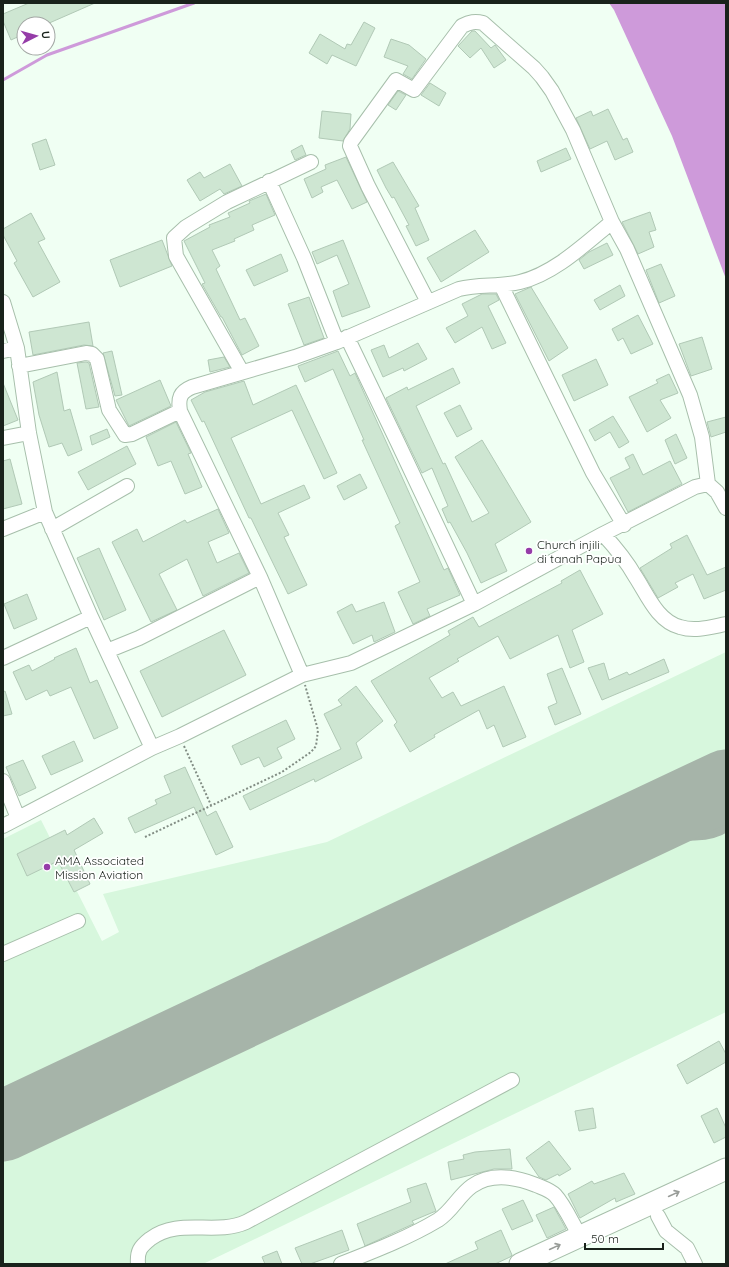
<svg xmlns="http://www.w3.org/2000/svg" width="729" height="1267" font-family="Quicksand,sans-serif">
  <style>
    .built { fill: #d7f7dd }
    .water { fill: #ce9ada }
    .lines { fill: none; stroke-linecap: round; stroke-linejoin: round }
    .stream { stroke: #ce9ada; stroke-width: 3 }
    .taxiway { stroke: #a6b4a9; stroke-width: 28 }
    .runway { stroke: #a6b4a9; stroke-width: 71 }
    .building { fill: #cee6d2; stroke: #b1c9b6 }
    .minor-casing { stroke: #a7bfab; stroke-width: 16 }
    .highway-casing { stroke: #a7bfab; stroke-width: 23 }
    .path { stroke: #828d84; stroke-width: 2; stroke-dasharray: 2 2; stroke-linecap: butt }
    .minor { stroke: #fff; stroke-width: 14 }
    .highway { stroke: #fff; stroke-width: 21 }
    .oneway { stroke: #989c98 }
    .poi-dot { fill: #953ca8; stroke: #fff; stroke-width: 1.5 }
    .labels { text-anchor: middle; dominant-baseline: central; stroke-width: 3.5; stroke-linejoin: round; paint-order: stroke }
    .poi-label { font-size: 12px; fill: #19221b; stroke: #fff; text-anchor: start }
  </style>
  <rect width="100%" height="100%" fill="#f0fff3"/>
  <path class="built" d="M726 652V1012L203 1264H3V839L41 820 102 941 119 932 103 894 327 842Z"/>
  <path class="water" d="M609 3H726V279L672 136 614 10Z"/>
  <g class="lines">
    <path class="stream" d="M3 80 47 55 194 3"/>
    <path class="taxiway" d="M713 791 722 793 726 800
      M645 823C665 825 714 834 726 814"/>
    <path class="runway" d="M3 1126 726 785"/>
  </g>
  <path class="building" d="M29 3H95L47 24H24V34L11 40 3 21V14Z
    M364 22 375 28 356 66 332 55 327 64 309 53 320 34 345 49 347 44 351 45Z
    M472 31H475L491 48 495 45 506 60 494 68 481 48 470 58 458 46Z
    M391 39 409 45 426 59 412 79 403 74 408 66 384 57Z
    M430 83 446 93 439 106 421 95Z
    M398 91 406 95 396 110 388 105Z
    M608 109 623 140 627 138 633 152 615 160 607 141 590 149 576 118 591 111 593 116Z
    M322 111 351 114 350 129 343 141 319 138Z
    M46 139 55 165 40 170 32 144Z
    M302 145 306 155 295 160 291 151Z
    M566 148 571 159 541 172 537 161Z
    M346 157 367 202 352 209 337 180 321 187 323 192 312 198 304 179 326 169 325 165Z
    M393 162 419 206 415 208 429 240 416 246 406 226 409 225 394 197 392 198 386 188 377 170Z
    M230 164 242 186 224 194 220 189 200 201 187 180 200 172 204 178Z
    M266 194 275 215 252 225 254 230 234 239 235 241 212 250 220 266 216 269 240 320 245 318 259 346 242 355 222 317H221L202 284 205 283 184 241 210 227 209 225 230 217 228 213 250 203 249 201Z
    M650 212 656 230 649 232 654 247 638 254 622 222Z
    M31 213 45 239 38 242 60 282 33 297 14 263 17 261 3 235V229Z
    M475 230 489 252 441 282 427 258Z
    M162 240 172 266 120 287 110 260Z
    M343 240 370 307 342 317 333 291 349 284 337 255 317 264 312 252Z
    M607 243 613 255 584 269 579 260 589 252Z
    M281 254 288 271 254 286 246 270Z
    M661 264 675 296 659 303 646 270Z
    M620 285 625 296 600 310 594 300Z
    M531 287 568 348 549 361 515 294Z
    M482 294H496L499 300 488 306 506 343 492 349 482 327 455 343 446 328 468 316 462 304Z
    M309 297 324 338 304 345 288 304Z
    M638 315 653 344 631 354 623 338 618 341 612 329Z
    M89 322 93 346 84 345 33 355 29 332Z
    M702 337 712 369 691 376 679 344Z
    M418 343 427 359 404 371 403 368 383 377 371 350 384 345 389 358Z
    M112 351 122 395 115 396 103 353Z
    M338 351 350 376 355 373 444 570 448 568 460 595 427 609 430 616 413 624 398 592 420 582 395 526 400 523 362 440H364L333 369 305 382 298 366Z
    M224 357 230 367 210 372 208 360Z
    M596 359 608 385 574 401 562 375Z
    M86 362 89 363 99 407 86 409 77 363Z
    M453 368 460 383 416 406 443 464 445 463 472 522 489 513 455 457 482 440 531 522 495 544 507 571 481 583 467 553 450 522 448 523 442 509 448 506 432 468 422 473 386 398 407 387 408 390Z
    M57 372 64 411 70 409 82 450 68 456 62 443 49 447 39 415 33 382Z
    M669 374 678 393 660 400 671 418 647 432 629 397 658 383 656 380Z
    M160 380 171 406 129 426 116 400Z
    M244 381 253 405 296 385 337 473 324 479 292 410 231 438 261 504 304 485 310 498 278 513 289 535 284 537 307 585 288 594 251 518H249L204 421 202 422 191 400 205 392Z
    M3 383 18 420 3 426Z
    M460 405 472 429 457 437 444 413Z
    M613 416 629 442 619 448 610 432 595 441 589 430Z
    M726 417V432L711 437 707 422Z
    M176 422 191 453 188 454 202 487 185 494 171 461 158 466 146 437Z
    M107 429 110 437 92 445 90 436Z
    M676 434 687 458 675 464 665 440Z
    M127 446 136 464 88 490 78 472Z
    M633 454 643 475 670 461 682 484 628 512 610 478 630 468 625 458Z
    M10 459 22 504 3 509V461Z
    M360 474 367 488 344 500 337 486Z
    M218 509 229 533 208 542 217 563 239 553 249 573 203 596 187 559 159 574 177 610 151 622 112 542 137 529 143 542 185 520 187 523Z
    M687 535 707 575 726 567V590L704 599 693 574 675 583 678 587 658 598 640 568 672 548 670 544Z
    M99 548 126 610 104 620 77 558Z
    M580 570 603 614 572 630 584 662 570 668 558 635 510 659 498 636 457 659 459 661 429 678 442 698 453 692 461 706 504 686 526 737 503 747 494 725 487 729 479 710 434 735 435 737 410 752 394 725 397 722 371 681 450 635 448 631 473 617 479 627 562 583 561 581Z
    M27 594 37 619 14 629 4 604Z
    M384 602 395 632 374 642 372 635 353 644 337 612 352 604 356 612Z
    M224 630 246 675 162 717 140 671Z
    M76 648 90 683 97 680 118 728 94 739 71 687 50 696 47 690 26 700 13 672 29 665 32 671 55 659 54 658Z
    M664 659 669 672 602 700 588 668 604 663 609 680 627 672 629 675Z
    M562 668 581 714 555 725 548 707 557 703 547 674Z
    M356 686 383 721 356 743 362 758 315 782 314 779 250 810 243 796 341 749 324 714 342 705 338 700Z
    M5 691 12 714 3 716V692Z
    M286 720 295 739 277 748 282 758 264 767 259 757 241 765 232 746Z
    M74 741 83 761 51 775 42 756Z
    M23 760 36 788 19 796 6 767Z
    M185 767 207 816 216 811 233 847 216 855 194 807 135 833 128 818 157 804 155 800 171 793 164 776Z
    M94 818 103 833 74 850 90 884 74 892 58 861 27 876 17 854 65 830 67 835Z
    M719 1041 726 1054V1062L687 1084 677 1065Z
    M593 1108 596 1128 579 1131 575 1111Z
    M717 1108 726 1128V1137L714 1143 701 1116Z
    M549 1141 571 1169 559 1176 558 1174 546 1180 539 1177 526 1158Z
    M510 1149 512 1169H494L451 1180 448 1162 464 1159 463 1155 475 1152Z
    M624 1173 635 1194 616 1202 615 1198 580 1218 568 1194 592 1181 594 1184Z
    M426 1183 436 1211 412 1221 414 1224 411 1225 365 1246 357 1224 411 1202 407 1189Z
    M523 1200 533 1221 512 1230 502 1209Z
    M554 1207 566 1229 547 1238 536 1215Z
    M342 1230 349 1250 310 1264H302L295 1248Z
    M501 1230 512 1255 510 1257 495 1264H445L478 1249 475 1242Z
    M277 1251 282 1264H265L262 1257Z"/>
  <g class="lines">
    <defs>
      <path id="minor" d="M269 181 304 258 337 342
        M501 285 593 473 624 525
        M3 302 17 348 29 433 45 512 91 617 152 748 180 736 302 675 351 663 474 604 603 534 695 487 708 484 717 492 726 508
        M428 302 368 186 350 146 351 142 396 80 414 90 462 26C470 22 475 21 483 23L534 68 542 77 552 91 573 130 612 222 627 249 690 395 702 437 708 484
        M347 337 398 443 474 604
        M3 351 17 348
        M19 366 86 353 92 354 97 359 109 410 125 435 132 434 180 411
        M242 372 176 256 174 238 186 227 227 202 311 162
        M3 438 29 433
        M3 529 45 512
        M52 529 127 486
        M603 534C615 547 626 560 635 576 647 594 657 621 680 627 695 632 711 627 726 624
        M107 651 139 638 260 577
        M3 658 91 617
        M302 675 260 577 180 411C178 398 180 392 192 387L295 357 337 342 459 289C479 284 500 287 520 282 554 274 585 244 612 222
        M3 781 18 818
        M3 826 152 748
        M3 954 78 921
        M658 1216 666 1231 687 1248 695 1264
        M138 1264C137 1251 140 1247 150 1239 179 1217 215 1236 246 1222L512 1080
        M341 1264C374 1251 408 1238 438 1220 452 1211 459 1195 472 1186 492 1172 516 1177 536 1185 543 1188 550 1190 555 1195 565 1206 572 1223 580 1236"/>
      <path id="highway" d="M520 1264 726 1169"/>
    </defs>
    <use href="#minor" class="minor-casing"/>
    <use href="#highway" class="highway-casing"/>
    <path class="path" d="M184 746 211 805
      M145 837 282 772 311 752 316 746 318 730 305 685"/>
    <use href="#minor" class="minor"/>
    <use href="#highway" class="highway"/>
  </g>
  <defs><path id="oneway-shaft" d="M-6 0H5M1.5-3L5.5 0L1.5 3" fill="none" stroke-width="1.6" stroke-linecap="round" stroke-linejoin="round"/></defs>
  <g class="oneway">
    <use href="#oneway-shaft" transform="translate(674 1194) rotate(-25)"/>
    <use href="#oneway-shaft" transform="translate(555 1247) rotate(-25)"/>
  </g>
  <g class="poi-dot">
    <circle cx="529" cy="551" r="4"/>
    <circle cx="47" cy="867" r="4"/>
  </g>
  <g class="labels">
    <g class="poi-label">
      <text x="537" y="544">Church injili<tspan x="537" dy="14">di tanah Papua</tspan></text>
      <text x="55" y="860">AMA Associated<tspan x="55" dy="14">Mission Aviation</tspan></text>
    </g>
  </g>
  <rect width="729" height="1267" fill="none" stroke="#19221b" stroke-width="8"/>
  <g transform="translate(36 36) rotate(84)"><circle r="19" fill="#ffffff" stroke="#a3a7a4"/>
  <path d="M0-3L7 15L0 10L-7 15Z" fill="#953ca8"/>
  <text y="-6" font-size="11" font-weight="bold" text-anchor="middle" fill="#19221b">U</text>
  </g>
  <path d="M585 1243v6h78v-6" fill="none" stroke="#19221b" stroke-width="2"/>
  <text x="591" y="1243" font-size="12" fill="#19221b" stroke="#ffffff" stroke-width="3" paint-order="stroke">50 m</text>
</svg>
